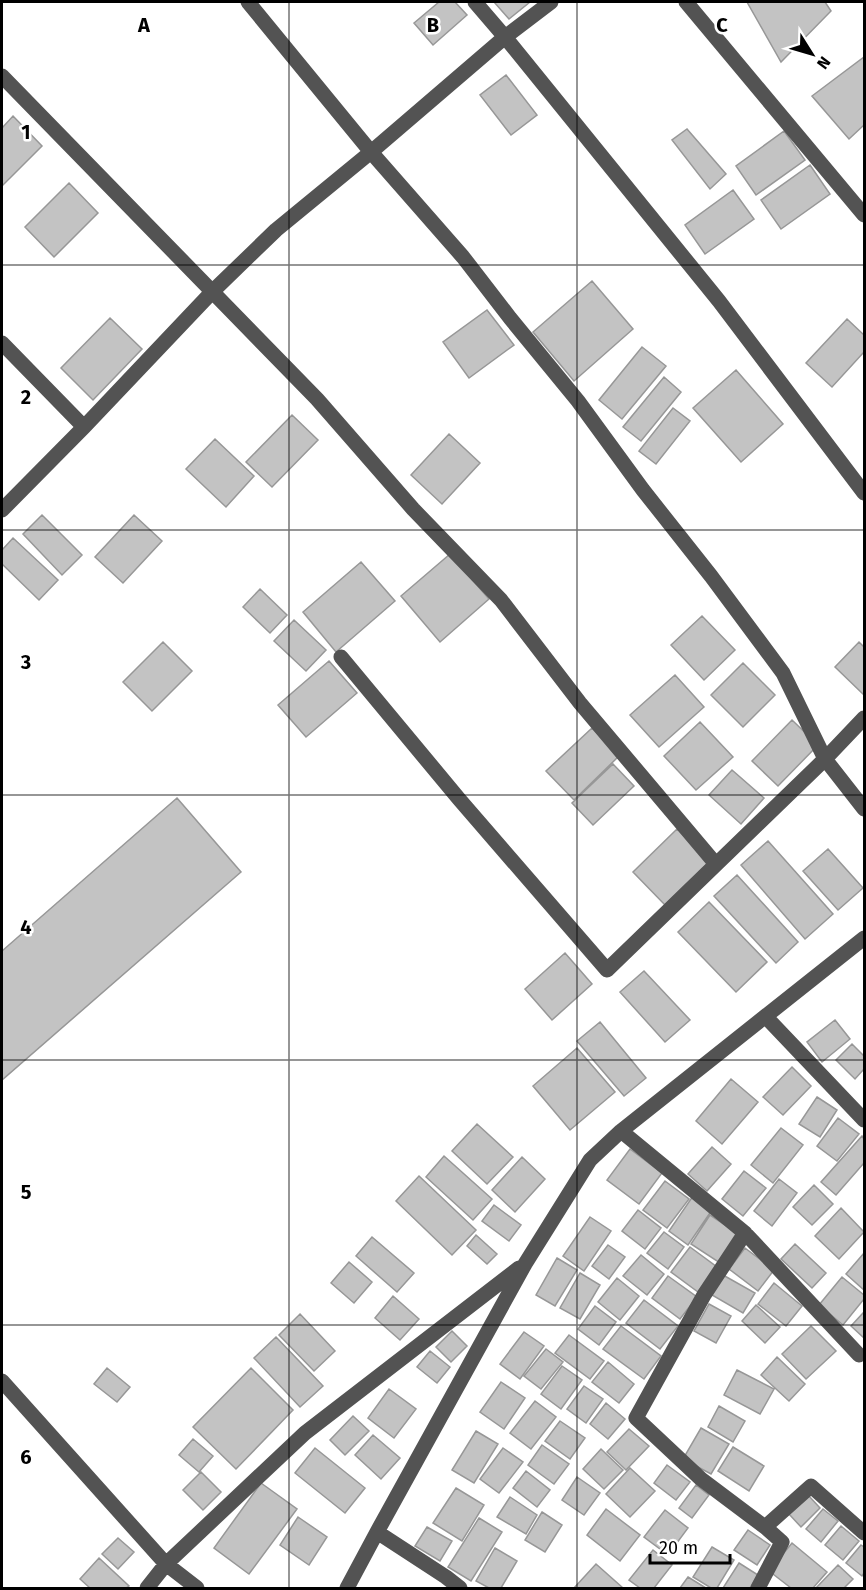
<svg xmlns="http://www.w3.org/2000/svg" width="866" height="1590" font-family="'Fira Sans',sans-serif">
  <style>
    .building { fill: #c3c3c3; stroke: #979797; stroke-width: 1.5 }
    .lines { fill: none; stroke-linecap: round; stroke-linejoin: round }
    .minor { stroke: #535353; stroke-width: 15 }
    .grid { fill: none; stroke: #000; stroke-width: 1.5; stroke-opacity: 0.55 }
    .grid-label { font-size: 20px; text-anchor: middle; font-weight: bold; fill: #000; stroke: #fff; stroke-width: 5; stroke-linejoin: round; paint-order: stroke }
  </style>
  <rect width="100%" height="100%" fill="#fff"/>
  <path class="building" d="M439 2H455L467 15 433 45 414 23Z
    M494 2H530L509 19Z
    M747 2H825L831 11 781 62Z
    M864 57V125L849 139 812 96Z
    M506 75 537 115 511 135 480 95Z
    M13 116 42 146 2 186V128Z
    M687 129 726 174 710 189 672 140Z
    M784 131 805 160 756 195 736 166Z
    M810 165 830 194 781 229 761 200Z
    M69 183 98 213 54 257 25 227Z
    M733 190 754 219 705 254 685 225Z
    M592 281 633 329 574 381 533 332Z
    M487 310 514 345 469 378 443 342Z
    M110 318 142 349 93 400 61 368Z
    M847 319 864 335V352L832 387 806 363Z
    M642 347 666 366 622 419 599 400Z
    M736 370 783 424 741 462 693 408Z
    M664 377 681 392 641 441 623 427Z
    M673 408 690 421 656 464 639 451Z
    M292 415 318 440 272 487 246 462Z
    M449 434 480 463 442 504 411 475Z
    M215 439 254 476 226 507 186 469Z
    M42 515 82 555 62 575 23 534Z
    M134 515 162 541 123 583 95 557Z
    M13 538 58 580 39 600 2 564V550Z
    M450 554 489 599 440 642 401 596Z
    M361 562 395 601 336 652 303 612Z
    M260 589 287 615 270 633 243 607Z
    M702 616 735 650 704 680 671 645Z
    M294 620 326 650 306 671 274 641Z
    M163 642 192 671 152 711 123 682Z
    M859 642 864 647V695L835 667Z
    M329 661 357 693 306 737 278 705Z
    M743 663 775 695 743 727 711 695Z
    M675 675 704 707 659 747 630 715Z
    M792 720 818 745 778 786 752 761Z
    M700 722 733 757 696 790 664 756Z
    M592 728 619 756 574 800 546 771Z
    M613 764 634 786 593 825 572 803Z
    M732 770 764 798 741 824 709 795Z
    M177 798 241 872 2 1080V951Z
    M677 829 710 861 665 905 633 872Z
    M768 841 833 914 805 939 741 865Z
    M828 849 863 888 838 910 803 871Z
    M737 875 798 942 776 963 714 896Z
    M709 902 767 962 736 992 678 932Z
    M565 953 592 984 552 1020 525 989Z
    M644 971 690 1020 665 1042 620 992Z
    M835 1020 850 1039 822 1062 807 1042Z
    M600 1022 646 1078 624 1096 577 1041Z
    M852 1044 864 1056V1069L855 1079 836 1060Z
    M577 1048 615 1092 570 1130 533 1086Z
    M792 1067 811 1086 783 1115 763 1097Z
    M731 1079 758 1102 722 1144 696 1121Z
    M817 1097 837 1110 820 1137 799 1124Z
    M838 1118 859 1134 837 1161 817 1146Z
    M477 1124 513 1157 487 1184 452 1151Z
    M781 1128 803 1145 773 1183 751 1165Z
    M862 1136 864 1139V1163L836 1195 821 1182Z
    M712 1147 731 1164 707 1191 688 1174Z
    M630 1149 662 1173 639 1204 607 1180Z
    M444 1156 492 1199 473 1220 426 1177Z
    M522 1157 545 1179 515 1212 492 1190Z
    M744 1171 766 1188 743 1216 722 1199Z
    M419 1176 476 1230 452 1255 396 1201Z
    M779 1179 797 1193 772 1226 754 1211Z
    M665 1181 689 1199 667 1228 643 1210Z
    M814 1185 833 1204 812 1225 793 1207Z
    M693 1196 712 1210 688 1245 669 1231Z
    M494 1205 521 1225 509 1241 482 1221Z
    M841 1208 864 1232 839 1259 815 1236Z
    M638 1210 661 1228 645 1249 622 1231Z
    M710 1215 739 1234 720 1263 691 1244Z
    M590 1217 611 1231 584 1271 563 1256Z
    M664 1232 684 1247 668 1269 647 1253Z
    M476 1235 497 1254 487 1264 467 1246Z
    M372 1237 414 1273 397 1292 356 1256Z
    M795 1244 826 1273 812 1288 781 1259Z
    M608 1245 625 1257 609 1279 592 1266Z
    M690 1247 717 1267 698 1292 671 1272Z
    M745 1248 774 1270 758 1291 729 1269Z
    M864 1253V1290L846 1274Z
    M641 1255 664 1274 647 1295 623 1276Z
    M557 1258 577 1270 555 1306 536 1295Z
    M349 1262 372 1282 354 1303 331 1283Z
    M580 1273 600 1285 580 1319 560 1308Z
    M723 1275 755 1293 743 1313 712 1295Z
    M668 1276 697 1297 680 1319 652 1298Z
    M842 1277 864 1295V1299L843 1325 819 1305Z
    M617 1278 639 1296 620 1320 598 1302Z
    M774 1283 802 1306 786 1326 758 1304Z
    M393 1296 419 1319 400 1340 375 1318Z
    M644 1300 678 1326 660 1349 626 1323Z
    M709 1304 731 1316 716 1343 694 1331Z
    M756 1305 780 1327 765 1343 742 1321Z
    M595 1306 616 1322 599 1345 578 1329Z
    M864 1312V1338L851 1326Z
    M300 1314 335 1351 314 1371 279 1335Z
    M621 1326 661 1356 644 1379 603 1349Z
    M811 1326 836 1351 806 1379 782 1354Z
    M452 1331 467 1346 451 1362 436 1347Z
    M524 1332 544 1346 520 1379 500 1364Z
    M569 1335 604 1361 590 1379 555 1353Z
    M276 1337 323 1386 300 1407 254 1358Z
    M546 1349 563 1362 541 1389 524 1376Z
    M430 1351 450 1367 437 1383 417 1367Z
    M777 1357 805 1384 789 1401 761 1375Z
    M608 1362 634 1384 619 1403 592 1382Z
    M562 1366 582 1380 561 1409 541 1394Z
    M107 1368 130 1387 117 1402 94 1384Z
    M251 1368 293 1410 236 1469 193 1427Z
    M737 1370 774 1389 760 1414 724 1395Z
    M501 1382 525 1398 504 1429 480 1412Z
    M584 1386 603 1399 586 1423 567 1409Z
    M389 1389 416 1409 394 1438 368 1418Z
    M535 1401 556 1417 531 1449 510 1433Z
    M606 1403 625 1419 608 1439 590 1424Z
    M719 1406 745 1421 733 1442 708 1427Z
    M353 1416 369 1431 345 1455 330 1440Z
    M560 1421 585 1438 570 1459 545 1441Z
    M701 1428 729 1444 711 1474 683 1459Z
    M629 1429 649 1446 626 1470 607 1452Z
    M476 1431 498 1444 474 1483 452 1470Z
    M373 1435 400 1458 381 1479 355 1455Z
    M193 1439 213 1456 199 1472 179 1455Z
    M542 1445 569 1464 554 1484 528 1465Z
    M733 1447 764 1466 749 1491 718 1471Z
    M315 1448 365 1488 345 1513 295 1473Z
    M503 1448 523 1462 499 1493 480 1479Z
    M601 1449 623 1470 604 1489 583 1469Z
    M667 1465 690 1482 676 1500 654 1483Z
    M630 1468 655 1491 630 1517 606 1494Z
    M526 1471 550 1490 537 1507 513 1488Z
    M201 1472 221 1492 203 1510 183 1490Z
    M577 1477 600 1493 584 1515 562 1500Z
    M261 1483 297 1509 249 1574 214 1548Z
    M696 1485 709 1495 692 1518 679 1508Z
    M456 1488 484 1505 462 1541 433 1523Z
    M808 1495 820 1508 801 1527 789 1514Z
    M510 1497 537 1515 526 1534 497 1517Z
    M606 1509 640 1535 620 1561 587 1535Z
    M823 1509 838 1521 821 1542 806 1529Z
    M665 1510 688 1528 668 1555 644 1537Z
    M542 1512 562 1525 545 1552 525 1540Z
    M298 1517 327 1537 309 1565 280 1545Z
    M479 1518 502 1532 471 1581 448 1567Z
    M841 1526 859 1541 843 1560 825 1545Z
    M427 1527 452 1541 440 1561 415 1546Z
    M748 1530 770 1545 757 1565 734 1550Z
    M118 1538 134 1552 118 1569 102 1554Z
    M792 1543 827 1572 813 1588H791L769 1571Z
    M861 1545 864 1547V1573L862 1576 846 1563Z
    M712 1547 734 1560 717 1588H711L693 1577Z
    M495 1548 517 1561 501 1588H489L476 1581Z
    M653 1550 672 1565 654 1588H640L629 1580Z
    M99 1558 129 1586 126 1588H90L80 1579Z
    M739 1563 758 1575 750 1588H723Z
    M596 1564 623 1588H574Z
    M838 1565 853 1579 844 1588H816Z
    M688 1577 706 1588H680Z"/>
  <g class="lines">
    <path class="minor" d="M248 2 371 152 463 257 510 318 578 401 643 490 711 576 783 673 825 759 864 809
      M551 2 505 37 719 301 864 493
      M686 2 864 215
      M2 76 317 399 413 509 501 600 580 703 715 863
      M2 343 84 427
      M2 510 84 427 213 291 276 230 371 152 505 37 475 2
      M341 657 459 799 607 970 825 759 864 718
      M766 1017 864 1120
      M621 1131 745 1233 859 1355
      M745 1233 704 1295 636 1418 701 1479 765 1527 811 1486 864 1533
      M2 1381 166 1564 197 1588
      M377 1532 446 1577 460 1588
      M147 1588 166 1564 305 1433 519 1268
      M347 1588 377 1532 525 1264 590 1160 621 1131 864 938
      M758 1588 782 1542 765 1527"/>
  </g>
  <path class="grid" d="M289 2V1588M577 2V1588M2 265H864M2 530H864M2 795H864M2 1060H864M2 1325H864"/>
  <g class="grid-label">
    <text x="144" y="32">A</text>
    <text x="433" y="32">B</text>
    <text x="722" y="32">C</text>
    <text x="26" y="139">1</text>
    <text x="26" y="404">2</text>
    <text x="26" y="669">3</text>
    <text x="26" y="934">4</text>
    <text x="26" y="1199">5</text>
    <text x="26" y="1464">6</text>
  </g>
  <rect width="866" height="1590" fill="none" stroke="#000000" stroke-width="6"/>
  <g transform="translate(812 54) rotate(127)" stroke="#ffffff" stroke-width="4.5" paint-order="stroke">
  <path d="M0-4.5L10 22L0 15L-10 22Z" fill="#000000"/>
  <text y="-9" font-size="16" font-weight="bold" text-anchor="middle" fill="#000000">N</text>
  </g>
  <path d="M650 1554v9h80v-9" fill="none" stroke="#000000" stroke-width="3"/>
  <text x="659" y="1554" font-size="18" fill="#000000" stroke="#ffffff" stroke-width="4.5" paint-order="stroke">20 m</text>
</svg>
